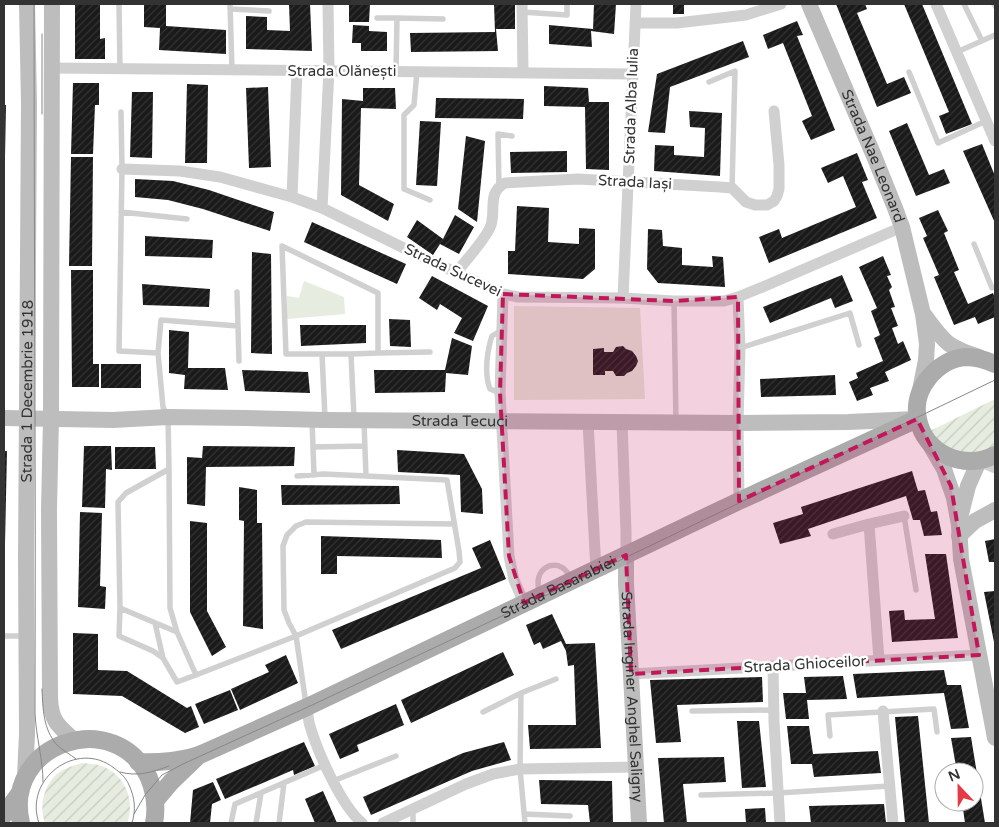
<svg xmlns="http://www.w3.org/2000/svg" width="999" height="827" font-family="'Varela Round',sans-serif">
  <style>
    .park { fill: #e6ecdf }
    .garden { fill: url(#garden-furrows) }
    .building { fill: url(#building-hatch) }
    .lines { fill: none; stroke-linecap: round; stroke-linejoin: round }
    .lane { stroke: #d0d0d0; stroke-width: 5.5 }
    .street { stroke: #d0d0d0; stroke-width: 11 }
    .secondary { stroke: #bdbdbd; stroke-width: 16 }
    .primary { stroke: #ababab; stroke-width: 18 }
    .tram { stroke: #888; stroke-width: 1 }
    .marked { fill: #c2185b; fill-opacity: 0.2; stroke: #c2185b; stroke-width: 4; stroke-dasharray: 10 6; stroke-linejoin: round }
    .labels { text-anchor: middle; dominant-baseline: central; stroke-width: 5; stroke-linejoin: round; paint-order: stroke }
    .street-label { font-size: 15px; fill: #333; stroke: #fff }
  </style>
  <defs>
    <pattern id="garden-furrows" width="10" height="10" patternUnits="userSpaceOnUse" patternTransform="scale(1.25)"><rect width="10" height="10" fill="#e6ecdf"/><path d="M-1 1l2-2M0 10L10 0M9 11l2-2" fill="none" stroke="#c6cbc0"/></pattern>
    <pattern id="building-hatch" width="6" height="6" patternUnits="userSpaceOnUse" patternTransform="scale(1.25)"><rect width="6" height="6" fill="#1a1a1a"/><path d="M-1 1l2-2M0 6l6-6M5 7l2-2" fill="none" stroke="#333"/></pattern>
  </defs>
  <rect width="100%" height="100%" fill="#fff"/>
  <path class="park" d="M304 281 344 297 345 314 287 319V296L299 298Z
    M514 306 640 308 645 399 514 400Z"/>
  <path class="garden" d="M995 399V446L993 448 969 455 948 450 930 431Z
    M82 763C91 764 100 764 108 769 127 779 135 804 127 823H45C39 807 43 787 56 775 63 768 73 766 82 763Z"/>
  <path class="building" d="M75 4H100V39L105 38V59H75Z
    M144 4H166V26L226 30V54L159 50 160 28 144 27Z
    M289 4H310L312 51 246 49V16L267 17V30L290 31Z
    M349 4H370L369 22H349Z
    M494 4H515V29H496L498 51 411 52 410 33 495 32Z
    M594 4H616L614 34 591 31 592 47 549 44V25L593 29Z
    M673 4H684V14H673Z
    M836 4H865L867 9 857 13 887 84 904 77 911 93 877 107Z
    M904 4H922L972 124 946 134 939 116 949 112Z
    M797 21 803 35 797 36 835 130 811 140 802 121 812 116 783 43 768 49 763 35Z
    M353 25 369 26V31L387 32V51H361V43H352Z
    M743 41 749 57 670 87 665 133 648 132 657 74Z
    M73 83H99V105H95L93 154H71Z
    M187 84 208 85 207 163H185Z
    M544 86 588 88 589 102H609V170L586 169 585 107 544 106Z
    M268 87 271 167 249 168 246 88Z
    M363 88H395L396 109 361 108 359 185 394 204 388 221 341 195 342 99 363 101Z
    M132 92H153L152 158 130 157Z
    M436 98 524 99 523 119 435 118Z
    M4 105H6L5 157H4Z
    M689 111 722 113 720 176 654 171 655 145 674 146V155L704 157 705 128 690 127Z
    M420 121 441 122 437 186 416 185Z
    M907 123 929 175 944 169 950 183 916 196 889 131Z
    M466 136 485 141 477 222 458 209Z
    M982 144 995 176V223L963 151Z
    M567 151V172L511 173 510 152Z
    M857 153 868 180 862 182 877 218 769 263 759 237 779 229 782 238 856 207 843 176 828 183 821 168Z
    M71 157H93L92 266H69Z
    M135 179 173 181 209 190 274 212 270 231 203 209 168 200 135 197Z
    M517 206 549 208 548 242 579 244V228L595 229V269L583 279 508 274V251H515Z
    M938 210 948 231 944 233 959 270 954 272 968 304 993 293 995 298V317L978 324 975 317 954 325 934 277 939 275 923 238 927 236 919 218Z
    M455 215 474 227 459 254 440 244 433 255 407 237 417 220 443 239Z
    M312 222 406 264 397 284 304 242Z
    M648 229 662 230 663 246 682 248V265L713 267 712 256 723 257 725 287 658 283 647 269Z
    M145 236 213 240 212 258 145 256Z
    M252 252 271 254 272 354 251 353Z
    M883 256 891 275 887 276 892 287 889 290 895 307 891 308 898 326 892 328 898 344 903 341 911 360 885 372 889 381 870 388 873 395 857 401 849 382 858 378 856 373 883 361 874 338 880 335 871 311 877 308 859 267Z
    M71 270H93V364H99V387H72Z
    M842 275 853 301 835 308 831 298 770 323 763 307Z
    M432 276 488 306 473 341 454 333 462 318 440 304 437 310 419 298Z
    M142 284 210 289 209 307 143 305Z
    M389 319 410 320 411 347 390 346Z
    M300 325H366V343L301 346Z
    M169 330 189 332 188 368H225L228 390 184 389 185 375 169 373Z
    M452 338 472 346 468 375 446 373 445 392 375 393 374 370H445Z
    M623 346 626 349 632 351 636 356 638 361 636 366 632 371 627 373 624 376H616L613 371H605V375H593V349L604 348V352H613L616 347Z
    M101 364H141V388H101Z
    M242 370 308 372 310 393 245 391Z
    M835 375 836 395 761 397 760 379Z
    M84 446H111L112 470 106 469 105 508 82 507Z
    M203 446 295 447 294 466 206 467 205 506 187 504V457L202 458Z
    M115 447H155L156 469H115Z
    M397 450 464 454 482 489 483 514 461 512 460 475 398 472Z
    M4 451H7L5 544H4Z
    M912 471 918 491 925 490 931 512 937 511 942 535 924 536 920 520H913L906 496 808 529 811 536 780 544 773 523 803 514 801 507Z
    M281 485 399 486 400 504 282 505Z
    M239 487 257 490V523H262L263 629 243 626 244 521 239 520Z
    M80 512 102 513 100 586 106 587 105 609 78 607Z
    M190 521 207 523V611L226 647 212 656 190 612Z
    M321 536 441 540 442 558 337 556V574H321Z
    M995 539V562H989L985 541Z
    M490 540 506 579 341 649 332 630 481 568 472 548Z
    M925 554H946L958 638 892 642 889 611 904 610 905 620 935 619Z
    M995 591V642H994L984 592Z
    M552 614 566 644 595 643 601 748 530 749 528 725H576L574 665 568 666 566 651 561 641 543 649 540 642 534 645 526 625Z
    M73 633 98 634V670L127 671 187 708 191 706 199 727 185 733 122 696 73 694Z
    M503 652 514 675 411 723 401 700Z
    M286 655 298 683 240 710 231 689 269 672 265 665Z
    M944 670 947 685H961L969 728 951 729 944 693 857 698 853 674Z
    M843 676 847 699 807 700 809 719H786L783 693H806L804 677Z
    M762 677 763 702 677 705 681 742 656 743 650 680Z
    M230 690 238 710 204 724 195 704Z
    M396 704 404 725 357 745 359 751 340 759 329 734Z
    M918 716 929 823H905L895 717Z
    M737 721H759L766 787 742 788Z
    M787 726H809L813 754 878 751 881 773 814 777 812 764H791Z
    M971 737 985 823H965L962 802H974V772H957L951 738Z
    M304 742 315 766 294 775 293 770 225 799 216 779Z
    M504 742 511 760 472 771 371 815 363 797 463 753Z
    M724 757 726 782 683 784 687 823H664L658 758Z
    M539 780 612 781 613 823H590L588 805 541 804Z
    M213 782 221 800 212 804 210 823H190L193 790Z
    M323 791 337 823H315L305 799Z
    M884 804 886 823H811L809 806Z
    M765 808 766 823H746L745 809Z"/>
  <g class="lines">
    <path class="lane" d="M119 4 120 69
      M230 4 232 70
      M964 4 982 41
      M994 4 995 6
      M230 9 269 11
      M522 12 567 15V4
      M377 18H397
      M957 52 995 35
      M396 71 397 18 443 19
      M417 71 414 105 404 115V189L430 200
      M909 72 938 143 986 121
      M709 82 735 71 732 188
      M121 112 122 169 119 351 158 353 163 407 168 417 169 469 170 608 177 632 196 675 296 636 306 704
      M499 186 498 134 512 136
      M121 212 187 219
      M974 244 992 288 995 287
      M237 292 239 361
      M674 301 676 422
      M740 348 850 313 859 345
      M158 353 161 320 238 326
      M378 353 430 352
      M322 354H351
      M500 393 490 389C484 374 487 351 492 336L502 330
      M325 418 322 354H286L282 246 378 293V353L351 354 354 418
      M312 420 314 475
      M364 422 366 476 447 480 459 551 460 562 455 568 296 636 289 623 284 610 283 546 287 535 296 526 306 522 454 524
      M313 447 365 446
      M169 469 126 493 118 502 120 608 177 632
      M297 476 324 474 366 476
      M904 516 916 590
      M539 593C537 582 537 571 549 566 553 565 558 565 561 567 566 569 569 575 572 579
      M120 608 119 636 153 651 163 658 177 682 196 675
      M155 623 163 658
      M4 636H24
      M521 693 520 769 525 823
      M692 711 773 710
      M483 712 521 693 556 679
      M830 736 828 715 934 709 937 732
      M333 781 396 756
      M701 795 778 793 889 786
      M524 814 570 816
      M231 823 235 804 325 765
      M256 823 261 793
      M279 823 284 783
      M413 823V809"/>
    <path class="street" d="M522 4 523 72
      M936 4 995 141
      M635 23H677L746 15 781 4
      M52 68 632 74
      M122 169 180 171 220 177 292 197 322 208 418 255 503 294 518 297 623 298 674 301H724L738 297 765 286 902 227
      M292 197 297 71
      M322 208 329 70 328 4
      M456 273C465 261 487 238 491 225 496 209 487 193 505 183L578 179 720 187 732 188 746 202 755 205H767L774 201 777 196 779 189V165L774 111
      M503 294 500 393 509 556 514 580 524 603
      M738 297 740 348 738 423 739 501
      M623 298 636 4
      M588 422 596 570
      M622 422 626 531V555
      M979 461 995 468
      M833 534 869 524
      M879 660 869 524 904 516
      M773 666 774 722 780 823
      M631 674 979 655
      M307 707C308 713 308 720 310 726 318 753 341 805 362 823
      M883 711 893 823
      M383 823 466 784 493 774 520 769 636 767"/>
    <g class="secondary">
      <path d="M52 4 51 419 49 509 50 698C51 721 58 726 74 740"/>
      <path id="s1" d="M809 4 874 156 895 208 902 227 923 314 927 344 926 360 920 390"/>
      <path d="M925 316C932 325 939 336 949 344 958 350 969 354 979 357"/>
      <path id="s2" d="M4 418 113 420 168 417 245 418 325 420 738 423 848 422 916 419"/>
      <path d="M930 445 944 469 954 498 959 525 961 559 995 738"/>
      <path d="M960 518 968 486 979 461"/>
      <path d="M959 536 975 521 995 510"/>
      <path id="s3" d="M626 555V583L639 823"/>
      <path id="s4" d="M25 777 27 734 26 559 29 104 27 4"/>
    </g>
    <g class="primary">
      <path d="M995 364C986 360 977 357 966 357 937 359 911 390 918 419 925 454 964 471 995 455"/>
      <path id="s5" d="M138 762C157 763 187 761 204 753L307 707 739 501 917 419"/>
      <path d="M155 801 171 782 198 756"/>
      <path d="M4 815 19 794"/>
      <path d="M21 823C2 742 116 706 149 778 155 793 157 808 154 823"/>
    </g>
    <path class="tram" d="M34 4C34 240 36 477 35 713 36 737 43 759 43 782
      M42 34V114
      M42 689C43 709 43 729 57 745 62 750 70 754 76 759
      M120 772C137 777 153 772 169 766
      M134 814 145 795 162 775 183 764 310 706 583 578 995 380
      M39 823C23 779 77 739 114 768 121 773 126 778 129 785 135 798 136 810 132 823"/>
  </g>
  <path class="marked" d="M503 294 674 301 738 297 739 501 917 419 951 486 979 655 631 674 626 555 524 603 509 556 500 393Z"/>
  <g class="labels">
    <g class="street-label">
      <text x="342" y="71">Strada Olănești</text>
      <text transform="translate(631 106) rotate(-88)">Strada Alba Iulia</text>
      <text stroke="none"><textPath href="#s1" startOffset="165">Strada Nae Leonard</textPath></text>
      <text transform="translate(635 182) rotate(3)">Strada Iași</text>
      <text transform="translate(453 270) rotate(25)">Strada Sucevei</text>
      <text stroke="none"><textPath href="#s4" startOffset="386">Strada 1 Decembrie 1918</textPath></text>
      <text stroke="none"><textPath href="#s2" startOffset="456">Strada Tecuci</textPath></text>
      <text stroke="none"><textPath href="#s5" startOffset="458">Strada Basarabiei</textPath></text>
      <text transform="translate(805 664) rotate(-3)">Strada Ghioceilor</text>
      <text stroke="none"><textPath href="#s3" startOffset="142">Strada Inginer Anghel Saligny</textPath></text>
    </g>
  </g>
  <rect width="999" height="827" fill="none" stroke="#333333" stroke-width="10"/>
  <g transform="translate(959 787) rotate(338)"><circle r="24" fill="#ffffff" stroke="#adadad"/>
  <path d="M0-4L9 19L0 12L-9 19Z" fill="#e63946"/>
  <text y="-8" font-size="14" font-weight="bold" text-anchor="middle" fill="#333333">N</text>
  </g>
</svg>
